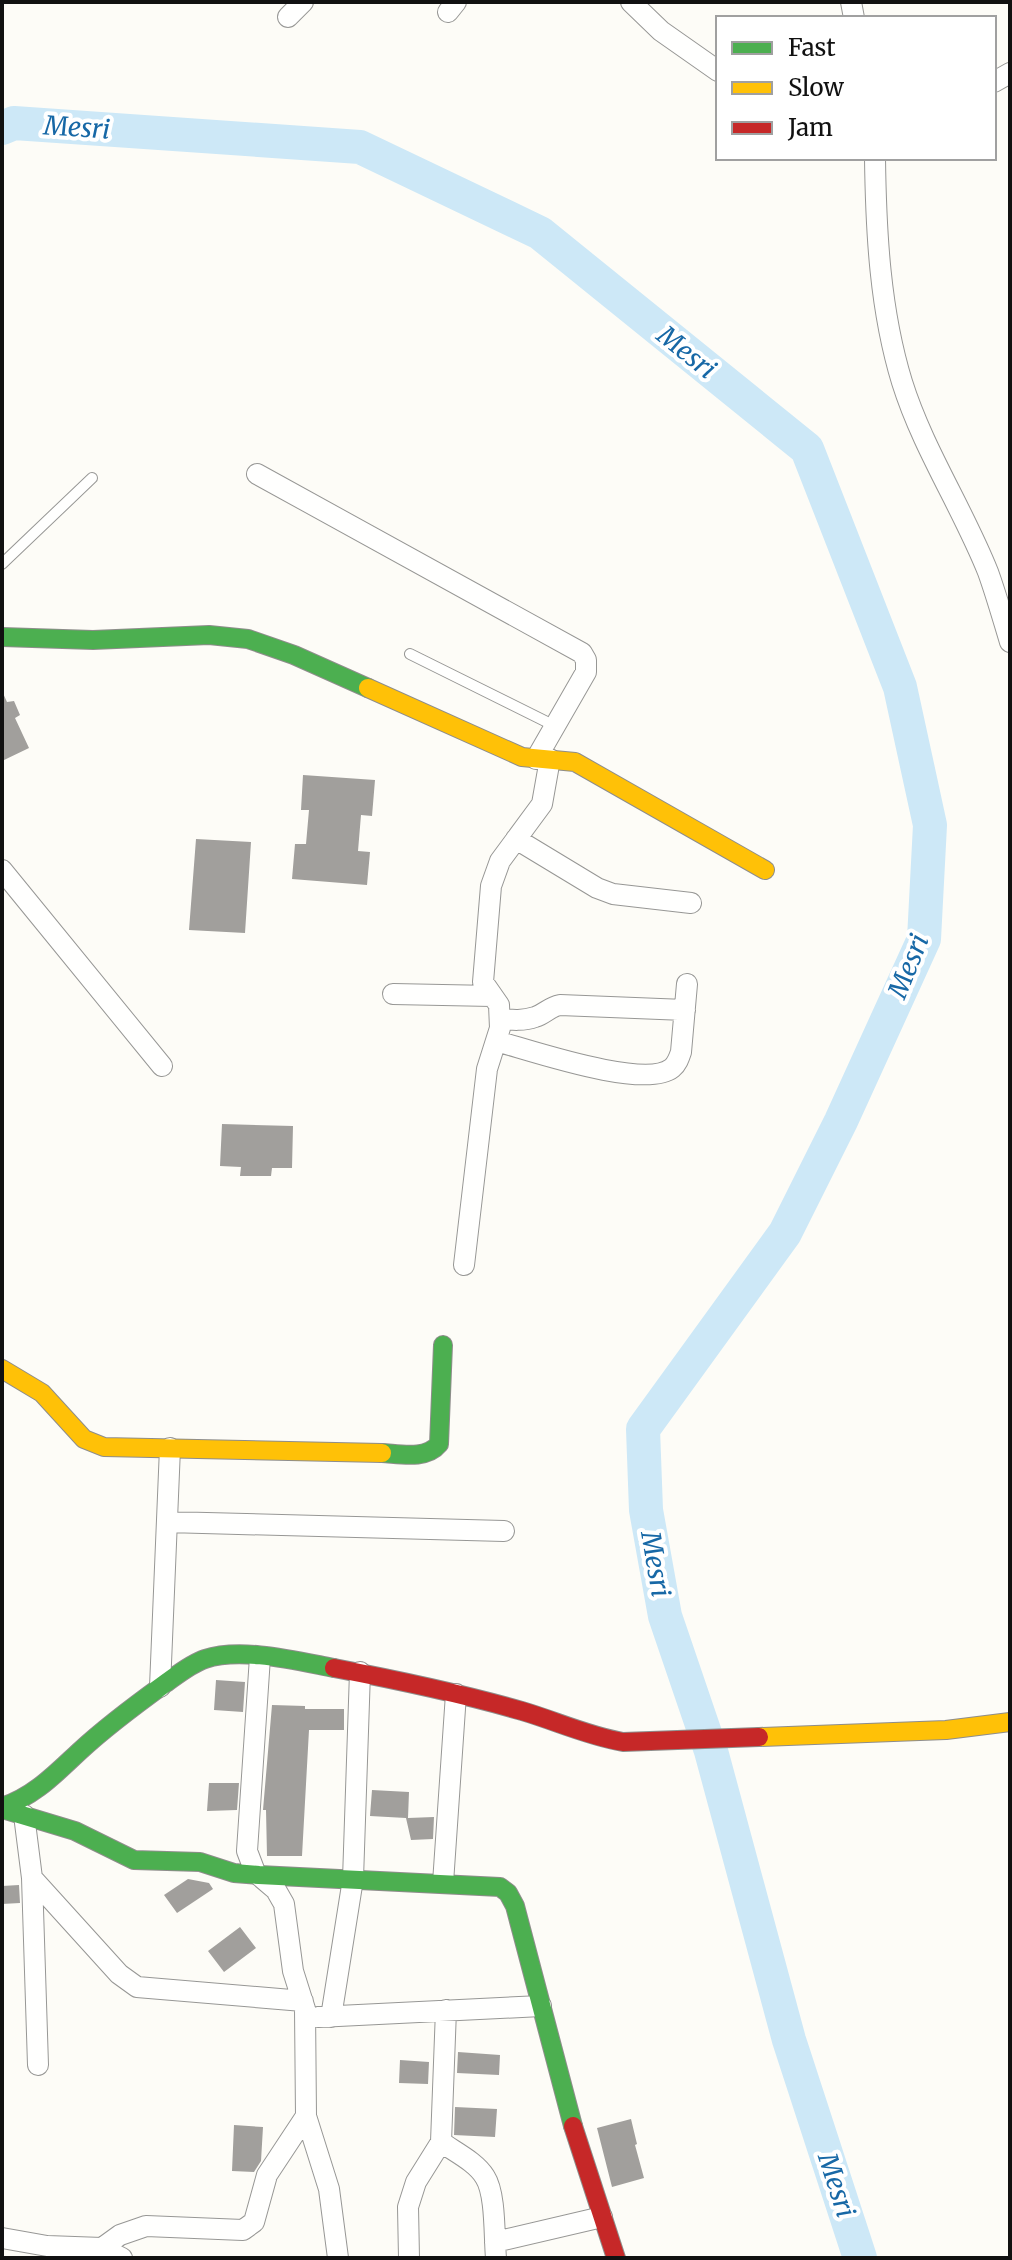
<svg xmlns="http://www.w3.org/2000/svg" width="1012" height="2260" font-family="Merriweather,serif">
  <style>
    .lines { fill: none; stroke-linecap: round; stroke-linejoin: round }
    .river { stroke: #cde8f7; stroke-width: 34 }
    .building { fill: #a19f9c }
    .lane-casing { stroke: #979795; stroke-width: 12 }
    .street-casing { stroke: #979795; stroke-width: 22 }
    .fast-casing { stroke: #8e8d8b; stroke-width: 20 }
    .slow-casing { stroke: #8e8d8b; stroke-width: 20 }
    .jam-casing { stroke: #8e8d8b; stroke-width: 20 }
    .lane { stroke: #fffffe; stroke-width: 10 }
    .street { stroke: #fffffe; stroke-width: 20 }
    .fast { stroke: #4caf50; stroke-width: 18 }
    .slow { stroke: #ffc107; stroke-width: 18 }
    .jam { stroke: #c62828; stroke-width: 18 }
    .labels { text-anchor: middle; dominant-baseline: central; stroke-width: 8; stroke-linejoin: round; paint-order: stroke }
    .water-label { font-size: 26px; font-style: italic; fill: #1768a6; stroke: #fff }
  </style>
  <rect width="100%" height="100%" fill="#fdfcf7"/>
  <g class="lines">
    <path class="river" d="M2 128 14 123 360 147 540 233 807 449 900 687 930 825 924 939 841 1121 785 1233 643 1429 646 1510 665 1616 711 1751 789 2040 860 2258"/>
  </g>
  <path class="building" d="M2 691 7 702 14 701 20 715 15 718 29 748 2 761Z
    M303 775 375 780 372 816 361 815 358 851 370 852 367 885 292 879 295 844H306L309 810H301Z
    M196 839 251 842 245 933 189 930Z
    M222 1124 293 1126 292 1168H272L271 1176H240L241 1167 220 1166Z
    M216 1680 245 1682 243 1712 214 1710Z
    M272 1705 305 1706V1709H344V1730H309L302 1856H267L266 1810H263Z
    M209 1783H239L237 1810 207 1811Z
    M372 1790 409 1792 408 1818 434 1817 433 1839 411 1840 406 1818 370 1816Z
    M188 1879 209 1883 213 1889 177 1913 164 1895Z
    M19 1885 20 1903 2 1904V1886Z
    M240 1927 256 1948 224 1972 208 1951Z
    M458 2052 500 2055 499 2075 457 2073Z
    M400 2060 429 2062 428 2084 399 2083Z
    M455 2107 497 2109 495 2137 454 2135Z
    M631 2119 637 2144 635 2145 644 2178 612 2187 597 2128Z
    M234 2125 263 2127 261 2161 254 2172 232 2171Z"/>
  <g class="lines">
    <defs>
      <path id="lane" d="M2 564 92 478
        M410 654 555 726"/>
      <path id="street" d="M631 2 661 31 718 71
        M851 2 854 18
        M448 12 456 2
        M288 17 303 2
        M994 82 1010 73
        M875 158C876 233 880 310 902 382 923 449 962 507 988 572 996 594 1003 619 1010 642
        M257 474 582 653 586 660V672L536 759
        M516 839 597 888 613 894 691 903
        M2 870 162 1066
        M393 994 492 996
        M500 1019C512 1020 524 1021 535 1017 545 1014 549 1007 560 1005L685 1010
        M496 1041C530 1050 645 1090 672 1068 677 1064 679 1058 681 1052L687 984
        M464 1265 487 1069 500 1028 499 1005 483 982 491 886 500 861 542 804 550 759
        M167 1522 504 1531
        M260 1657 247 1851 255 1872 276 1890 284 1904 293 1971 305 2009 306 2116 329 2189 338 2258
        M160 1687 170 1448
        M24 1815 32 1878 38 2065
        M32 1878 119 1974 137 1987 303 2001
        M443 1883 456 1694
        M318 2017 541 2006
        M331 2017 353 1879 360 1672
        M441 2142C455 2152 476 2162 485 2177 496 2194 494 2237 496 2258
        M2 2238 47 2246 102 2248 122 2258
        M495 2242 602 2217
        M102 2248 120 2235 146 2226 243 2230 254 2222 267 2175 306 2116
        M409 2258 408 2207 416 2182 441 2142 446 2010"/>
      <path id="fast" d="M2 637 93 640 209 635 248 639 294 655 368 688
        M382 1453C400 1454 426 1460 439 1444L443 1345
        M2 1807C35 1796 56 1773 81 1750 107 1726 134 1706 163 1685 176 1676 190 1664 205 1659 241 1647 297 1661 334 1668
        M2 1809 75 1831 134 1860 200 1862 234 1873 259 1875 500 1887 508 1893 515 1906 573 2126"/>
      <path id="slow" d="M368 688 522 757 575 762 765 870
        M2 1369 42 1393 84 1439 104 1447 382 1453
        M759 1737 946 1730 1010 1722"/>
      <path id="jam" d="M334 1668C397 1680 460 1693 522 1711 556 1721 588 1736 623 1742L759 1737
        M573 2126 616 2258"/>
    </defs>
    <use href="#lane" class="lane-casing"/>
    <use href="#street" class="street-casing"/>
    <use href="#fast" class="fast-casing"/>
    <use href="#slow" class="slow-casing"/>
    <use href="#jam" class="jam-casing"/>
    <use href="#lane" class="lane"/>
    <use href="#street" class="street"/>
    <use href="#fast" class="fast"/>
    <use href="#slow" class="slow"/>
    <use href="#jam" class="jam"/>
  </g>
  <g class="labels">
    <g class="water-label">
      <text transform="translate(77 127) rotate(4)">Mesri</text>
      <text transform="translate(687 352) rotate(39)">Mesri</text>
      <text transform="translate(908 966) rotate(-68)">Mesri</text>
      <text transform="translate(656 1564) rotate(80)">Mesri</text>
      <text transform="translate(837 2185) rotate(72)">Mesri</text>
    </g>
  </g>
  <rect width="1012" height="2260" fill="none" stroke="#111111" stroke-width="8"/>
  <rect x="716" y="16" width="280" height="144" fill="#ffffff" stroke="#a0a0a0" stroke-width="2"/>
  <rect x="732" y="42" width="40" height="12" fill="#4caf50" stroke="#a0a0a0" stroke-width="2"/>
  <text x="788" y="56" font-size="24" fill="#111111">Fast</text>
  <rect x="732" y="82" width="40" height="12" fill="#ffc107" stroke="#a0a0a0" stroke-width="2"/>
  <text x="788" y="96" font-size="24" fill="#111111">Slow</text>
  <rect x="732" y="122" width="40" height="12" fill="#c62828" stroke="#a0a0a0" stroke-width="2"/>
  <text x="788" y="136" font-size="24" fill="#111111">Jam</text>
</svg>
